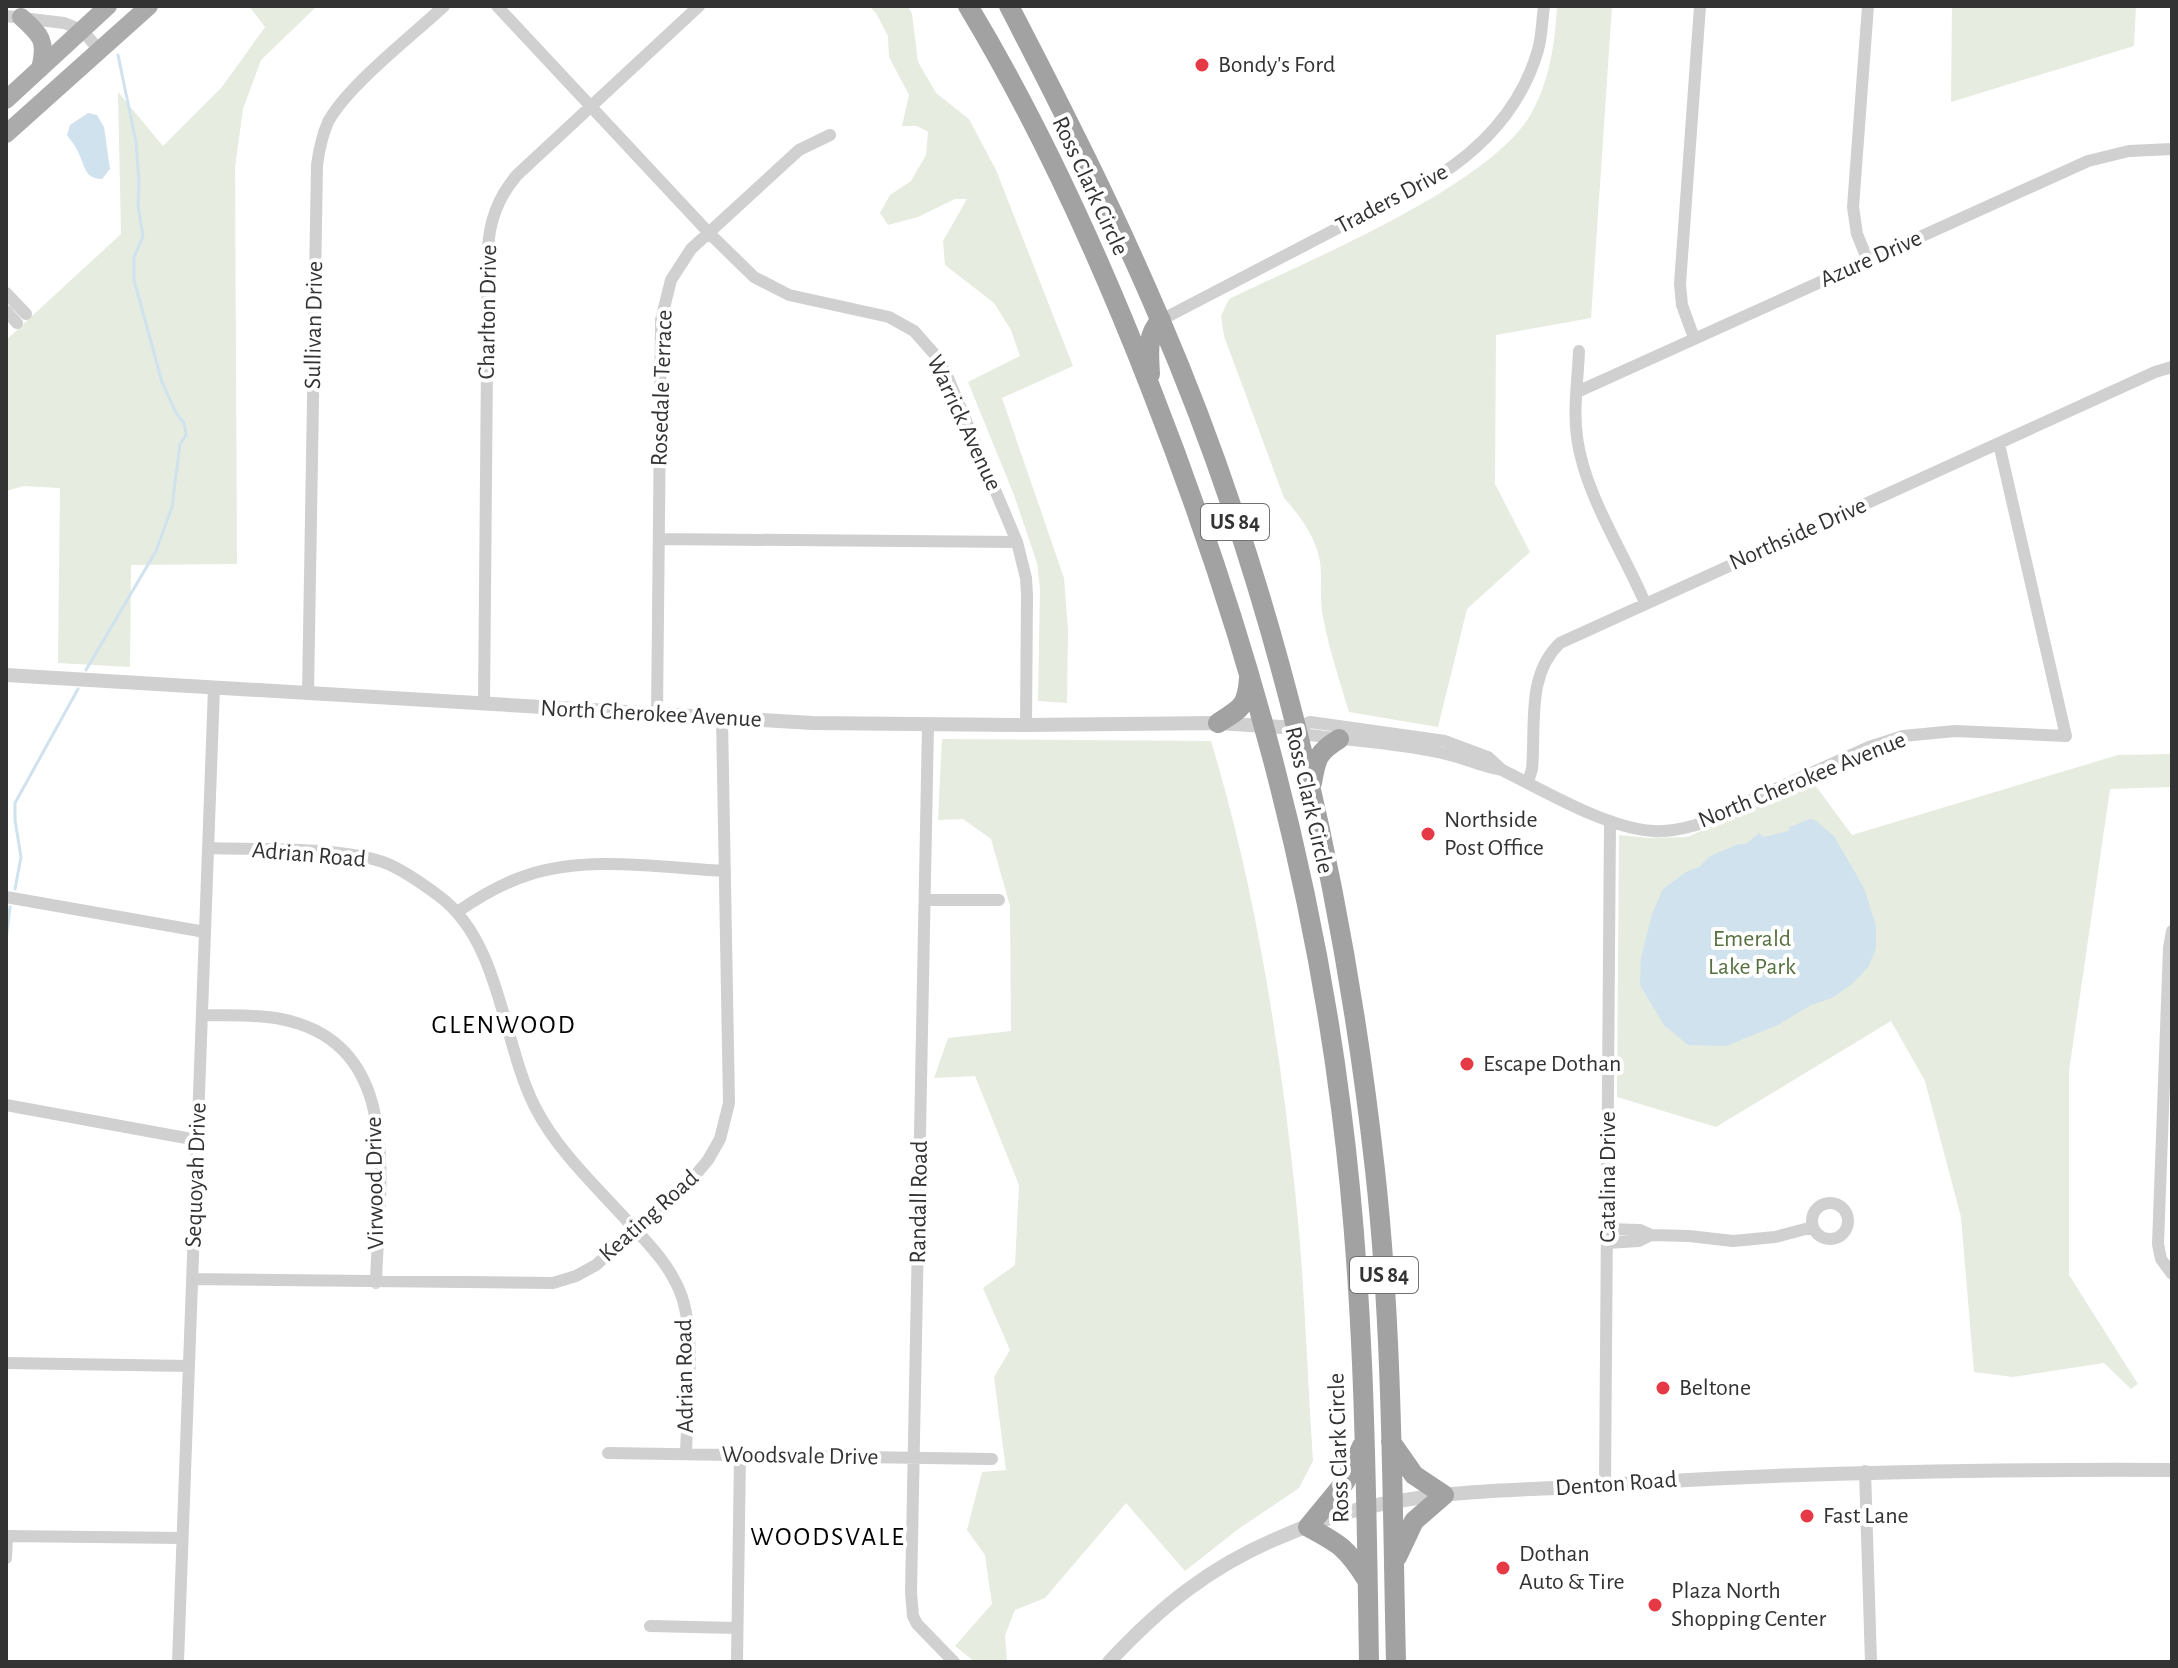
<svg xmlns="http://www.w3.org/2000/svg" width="2178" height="1668" font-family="'Alegreya Sans',sans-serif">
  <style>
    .green { fill: #e6ecdf }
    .water { fill: #cfe2ee }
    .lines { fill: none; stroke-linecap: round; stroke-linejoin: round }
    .stream { stroke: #cfe2ee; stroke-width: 3 }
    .minor { stroke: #d0d0d0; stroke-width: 12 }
    .tertiary { stroke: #d0d0d0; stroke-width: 14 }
    .primary { stroke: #ababab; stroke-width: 18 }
    .trunk { stroke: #a2a2a2; stroke-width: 20 }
    .poi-dot { fill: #e63946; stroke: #fff; stroke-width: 3 }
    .labels { text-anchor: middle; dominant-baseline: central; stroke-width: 8; stroke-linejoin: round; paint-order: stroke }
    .shield { fill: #fff; stroke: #707070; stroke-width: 2 }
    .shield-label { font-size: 22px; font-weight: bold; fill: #333 }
    .poi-label { font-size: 24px; fill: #333; stroke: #fff; text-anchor: start }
    .street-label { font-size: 24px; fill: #333; stroke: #fff }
    .park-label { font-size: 24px; fill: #56703f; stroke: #fff }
    .neighbourhood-label { font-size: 26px; letter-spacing: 2px; fill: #000; stroke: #fff }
  </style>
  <rect width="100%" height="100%" fill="#fff"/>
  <path class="green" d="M249 6H317L261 60 243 109 235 167 237 564 131 565 130 667 58 663 60 488 24 486 6 491V340L121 234 118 92 163 146 222 87 265 27Z
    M869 6H908L912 14 918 62 936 93 969 119 996 170 1073 366 1002 398 1064 578 1068 630 1067 703 1038 701 1040 589 1037 563 1014 495 968 382 1020 356 1011 330 994 303 945 265 943 241 967 199H955L918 217 888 225 880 213 890 195 911 181 926 155 928 132 917 126H902L909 95 889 57 888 36 876 13Z
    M1557 6H1612L1591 318 1496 335 1495 484 1530 552 1467 609 1438 727 1349 712C1340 682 1330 652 1324 622 1320 606 1321 590 1321 573 1321 544 1302 518 1284 498L1224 336 1221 316 1229 299C1305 262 1493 185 1532 112 1550 79 1555 43 1557 6Z
    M1952 6H2136L2134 46 1951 102Z
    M942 739 1211 741C1256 890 1280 1046 1296 1200 1305 1287 1307 1374 1313 1461L1299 1488 1237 1530 1185 1571 1126 1503 1045 1598 1015 1610 1005 1635 1007 1662H975L955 1646 992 1604 985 1555 967 1530 982 1472 1006 1470 994 1377 1010 1350 983 1288 1015 1265 1019 1185 975 1076 934 1078 948 1038 1011 1031 1010 906 991 839 963 819 938 820Z
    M2172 754V787L2110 789 2069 1071V1275L2138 1384 2131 1389 2104 1363 2013 1377 1974 1372 1961 1217 1925 1081 1891 1021 1716 1127 1617 1097 1619 835 1649 838 1688 837 1791 788 1812 781 1852 835 2118 755Z"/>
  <path class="water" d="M88 113 97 115 104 127 110 169 102 179C84 179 85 165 78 152 76 146 71 141 67 135L70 125Z
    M1810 819 1815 820 1834 836 1864 888 1876 926V948L1869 966 1852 984 1832 998 1811 1005 1778 1025 1726 1046 1688 1045 1664 1025 1640 985 1641 958 1652 914 1663 889 1686 872 1699 867 1710 856 1739 844H1746L1759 833 1764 837 1788 831 1790 827Z"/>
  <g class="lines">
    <path class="stream" d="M86 670 156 551 172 507 180 444 186 435 184 423 176 413 162 382 134 280V257L143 236 138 205 139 181 136 142 118 55
      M15 889 21 857 15 820V803L78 689
      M6 940 10 907"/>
    <path class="minor" d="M497 6 709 233 754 277 789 295 889 317 914 331 937 357 948 378 1017 542 1026 578 1027 595 1026 725
      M1868 6 1853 207 1857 234 1868 261
      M6 16 64 23 82 30 99 50
      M6 293 26 314
      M6 311 17 323
      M1161 320 1438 176C1485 146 1522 105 1538 50 1542 36 1542 20 1544 6
      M1694 338 1682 305 1680 284 1700 6
      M1579 351C1578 379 1573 409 1577 437 1584 493 1623 551 1645 603
      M1577 392 2088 161 2129 151 2172 149
      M659 539 1017 542
      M308 693 317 165C319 150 322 136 328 122 347 86 412 36 444 6
      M484 704 488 250C489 221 498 197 517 175L699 6
      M657 715 661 320 671 280 691 249 799 150 830 135
      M928 725 911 1593 913 1616 917 1624 954 1662
      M1296 728 1310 735C1353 741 1399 743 1442 753 1463 757 1481 767 1502 770 1545 791 1606 828 1653 831 1668 832 1682 829 1696 825L1869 747 1903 736 1955 731 2066 736 1999 444
      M1296 728 1310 722 1445 741 1488 757 1502 770
      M1528 782 1532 769C1536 726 1526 675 1560 643L2155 372 2172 367
      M208 848C257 850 344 846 388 864 406 872 423 884 439 896 501 942 502 1042 535 1107 558 1152 597 1187 630 1224 651 1246 672 1268 682 1297 696 1340 687 1408 686 1454
      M6 897 205 932
      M925 900H999
      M457 912C479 897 502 883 528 875 588 855 663 868 725 871
      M2172 931 2169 948 2158 1244 2161 1259 2172 1274
      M202 1015C228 1016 255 1014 281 1019 408 1044 378 1189 376 1283
      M6 1105 197 1140
      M1812 1221a18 18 0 1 1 36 0a18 18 0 1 1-36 0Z
      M1607 1229 1640 1230 1651 1235 1689 1236 1733 1241 1775 1237 1813 1227
      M1607 1243 1639 1241 1651 1235
      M192 1279 553 1283 576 1276 596 1265 693 1178 708 1160 720 1139 729 1103 722 718
      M6 1363 189 1366
      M608 1453 992 1459
      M1865 1471 1871 1662
      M1605 1485 1610 821
      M6 1536 182 1538
      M6 1558 7 1536
      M650 1626 737 1628
      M178 1662 214 688
      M737 1662 740 1455"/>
    <path class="tertiary" d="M6 675 812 723 1026 725 1218 723 1296 728
      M1109 1662C1161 1606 1212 1565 1283 1536 1317 1521 1357 1508 1393 1502 1458 1490 1526 1490 1592 1486 1785 1472 1978 1469 2172 1470"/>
    <path class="primary" d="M21 17C42 36 47 41 40 69
      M6 100 108 6
      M6 134 149 6"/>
    <path class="trunk" d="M968 6C1041 127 1100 258 1151 389 1242 621 1310 861 1341 1108 1365 1292 1366 1477 1369 1662
      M1009 6C1062 108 1114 211 1159 317 1274 584 1343 881 1375 1170 1393 1333 1392 1498 1396 1662
      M1150 374C1149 354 1146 335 1161 320
      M1218 723C1242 708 1247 706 1249 678
      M1312 783C1316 758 1318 752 1339 739
      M1391 1442 1414 1475 1444 1495 1414 1521 1397 1557
      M1362 1446 1345 1482 1308 1527C1340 1544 1347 1548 1367 1580"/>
  </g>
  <g class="poi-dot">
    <circle cx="1202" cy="65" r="8"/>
    <circle cx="1428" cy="834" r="8"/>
    <circle cx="1467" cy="1064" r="8"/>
    <circle cx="1663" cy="1388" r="8"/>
    <circle cx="1807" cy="1516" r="8"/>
    <circle cx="1503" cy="1568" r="8"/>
    <circle cx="1655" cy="1605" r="8"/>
  </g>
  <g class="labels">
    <g class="shield">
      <rect x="1201" y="504" width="68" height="36" rx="6"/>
      <rect x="1350" y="1257" width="68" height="36" rx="6"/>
    </g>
    <g class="shield-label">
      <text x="1235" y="522">US 84</text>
      <text x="1384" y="1275">US 84</text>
    </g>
    <g class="poi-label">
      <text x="1218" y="65">Bondy's Ford</text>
      <text x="1444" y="820">Northside<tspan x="1444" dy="28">Post Office</tspan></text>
      <text x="1483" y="1064">Escape Dothan</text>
      <text x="1679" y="1388">Beltone</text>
      <text x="1823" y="1516">Fast Lane</text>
      <text x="1519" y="1554">Dothan<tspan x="1519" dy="28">Auto &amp; Tire</tspan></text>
      <text x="1671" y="1591">Plaza North<tspan x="1671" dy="28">Shopping Center</tspan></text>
    </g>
    <g class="street-label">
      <text transform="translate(1090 186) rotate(65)">Ross Clark Circle</text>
      <text transform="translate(1392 199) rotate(-28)">Traders Drive</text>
      <text transform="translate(1871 259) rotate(-24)">Azure Drive</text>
      <text transform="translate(488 312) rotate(-89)">Charlton Drive</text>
      <text transform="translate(314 325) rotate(-89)">Sullivan Drive</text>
      <text transform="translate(662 388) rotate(-88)">Rosedale Terrace</text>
      <text transform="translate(964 423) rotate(65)">Warrick Avenue</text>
      <text transform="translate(1798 534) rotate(-24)">Northside Drive</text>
      <text transform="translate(651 714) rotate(3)">North Cherokee Avenue</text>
      <text transform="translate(1802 780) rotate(-22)">North Cherokee Avenue</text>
      <text transform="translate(1309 800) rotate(77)">Ross Clark Circle</text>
      <text transform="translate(309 855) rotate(5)">Adrian Road</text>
      <text transform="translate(196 1175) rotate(-88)">Sequoyah Drive</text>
      <text transform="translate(1608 1177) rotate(-90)">Catalina Drive</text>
      <text transform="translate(375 1183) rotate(-91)">Virwood Drive</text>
      <text transform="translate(919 1202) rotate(-89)">Randall Road</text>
      <text transform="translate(649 1216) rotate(-42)">Keating Road</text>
      <text transform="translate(685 1376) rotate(-91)">Adrian Road</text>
      <text transform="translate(1339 1448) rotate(-92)">Ross Clark Circle</text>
      <text transform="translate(800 1456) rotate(1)">Woodsvale Drive</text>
      <text transform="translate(1616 1484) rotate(-4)">Denton Road</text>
    </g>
    <g class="park-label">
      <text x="1752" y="939">Emerald<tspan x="1752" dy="28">Lake Park</tspan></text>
    </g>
    <g class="neighbourhood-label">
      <text x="504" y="1025">GLENWOOD</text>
      <text x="828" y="1537">WOODSVALE</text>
    </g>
  </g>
  <rect width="2178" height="1668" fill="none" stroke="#333333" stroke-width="16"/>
</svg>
